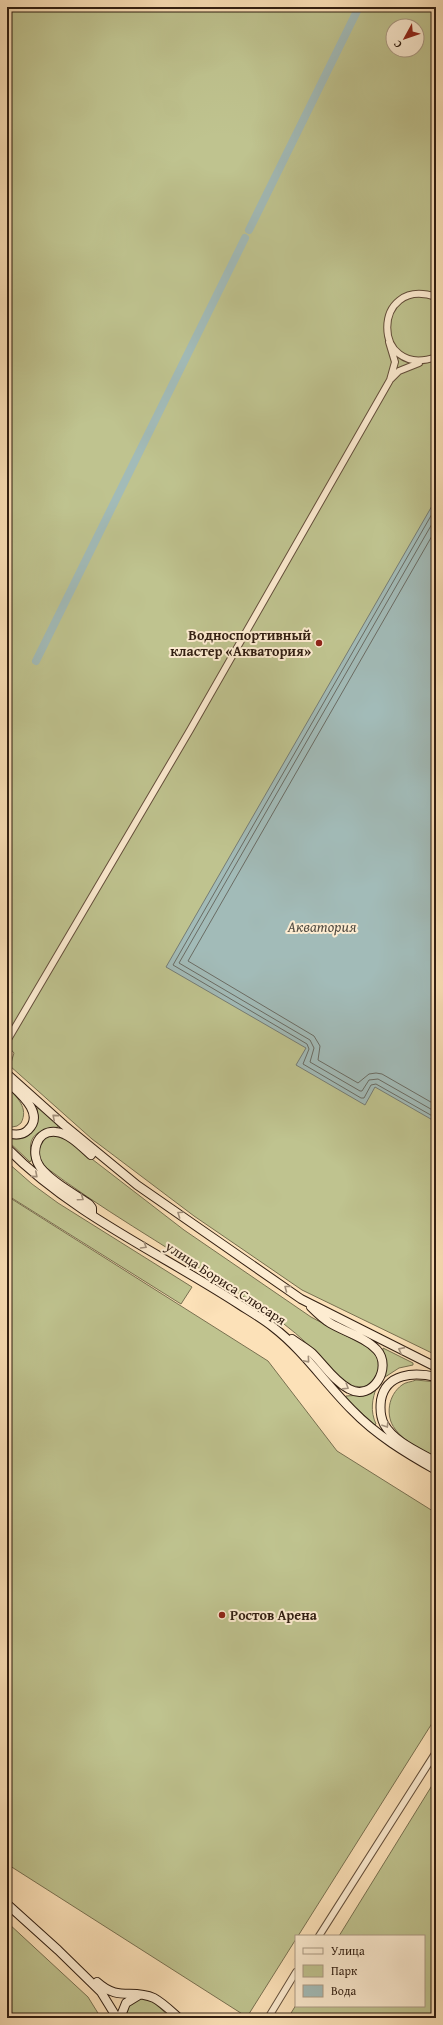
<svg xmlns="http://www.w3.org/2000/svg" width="443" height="2025" font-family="'Gentium Book Plus',serif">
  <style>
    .green { fill: #bfc38f; stroke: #787050; fill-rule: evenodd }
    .water { fill: #a2bbb8; stroke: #757c75 }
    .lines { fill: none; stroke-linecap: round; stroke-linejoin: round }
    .shore { stroke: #6a6c64; stroke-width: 1 }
    .canal { stroke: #a2bbb8; stroke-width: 8 }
    .minor-casing { stroke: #644f3b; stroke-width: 8 }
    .secondary-casing { stroke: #311e11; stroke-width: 10 }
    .minor { stroke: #fdecd1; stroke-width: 6 }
    .secondary { stroke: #fdecd1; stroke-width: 8 }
    .oneway { stroke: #a18f7b }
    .poi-dot { fill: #8f2418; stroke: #fdecd1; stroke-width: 1.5 }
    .labels { text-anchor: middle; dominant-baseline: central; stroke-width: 4; stroke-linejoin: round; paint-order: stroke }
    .poi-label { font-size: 14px; font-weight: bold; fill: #311e11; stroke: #fdecd1; text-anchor: end }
    .street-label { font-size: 14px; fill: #311e11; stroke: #fdecd1 }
    .water-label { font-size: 15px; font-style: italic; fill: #534d43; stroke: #fdecd1 }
  </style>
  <rect width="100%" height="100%" fill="#fce1b8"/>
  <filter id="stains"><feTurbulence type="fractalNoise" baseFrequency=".005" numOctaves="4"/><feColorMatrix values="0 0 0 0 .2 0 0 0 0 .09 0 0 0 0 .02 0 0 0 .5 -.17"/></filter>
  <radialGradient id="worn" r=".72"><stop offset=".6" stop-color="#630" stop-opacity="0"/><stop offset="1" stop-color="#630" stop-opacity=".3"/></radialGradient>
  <path class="green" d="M7 7H436V1355L302 1290 194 1216 92 1139 10 1066 14 1053 7 1045V1001L12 992 7 989ZM393 26H417V50H393Z
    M7 1087C17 1097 29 1108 21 1123L17 1126 7 1128Z
    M39 1108 58 1125V1127C38 1131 26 1134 32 1159L30 1162 9 1142V1139C13 1139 16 1139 19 1139 35 1137 38 1122 37 1109Z
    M52 1135 66 1139 184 1230 311 1317 369 1348 377 1357 380 1367 372 1384C347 1395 332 1370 317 1354 290 1324 255 1304 222 1283 163 1244 101 1209 44 1166 35 1153 36 1141 52 1135Z
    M7 1162 32 1184 58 1203 192 1287 181 1304 7 1195Z
    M7 1196 268 1361 337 1451 436 1513V1717L298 1936H296V1939L247 2017 7 1864Z
    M383 1348 413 1363V1365L399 1368 382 1379Z
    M416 1380 436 1382V1457C423 1450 404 1442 395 1429 385 1416 388 1395 402 1385 405 1382 412 1382 416 1380Z
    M377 1386C372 1399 370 1411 376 1424L375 1425 345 1398 346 1396 361 1395Z
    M436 1779V2018H288L296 2005 424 2006V1936H339Z
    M7 1918 10 1920 8 1923 88 1997 101 2018H7Z
    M144 1998 150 1999 171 2018H126L129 2005 138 1999Z"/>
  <path class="water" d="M436 499V1122L375 1087 365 1105 296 1065 306 1048 166 967Z"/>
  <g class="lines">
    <path class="shore" d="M436 507 173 965 307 1044 309 1049 303 1064 361 1098H364L371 1085 376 1084 436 1118
      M436 517 179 963 310 1040 314 1048 310 1062 360 1091H362L369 1080 378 1079 436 1112
      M436 529 188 961 314 1036 320 1046 318 1060 358 1083 369 1074 376 1073 382 1074 436 1105"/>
    <path class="canal" d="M249 230 359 7
      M36 661 245 238"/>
    <defs>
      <path id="minor" d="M436 297C371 275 371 380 436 357
        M391 379 399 371 419 363
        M7 1041 190 730 390 380 395 362 389 342
        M319 1936 436 1752
        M268 2018 296 1972"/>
      <path id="secondary" d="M7 1074 64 1125 137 1185 301 1299 436 1367
        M7 1081C18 1092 46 1113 28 1130 22 1136 14 1135 7 1133
        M7 1148C73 1215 162 1254 240 1305 251 1312 263 1319 273 1327 303 1350 325 1383 352 1410 376 1435 406 1453 436 1470
        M91 1155C82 1147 69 1133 56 1132 36 1130 30 1153 40 1167 52 1182 73 1193 89 1204L92 1208V1214
        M292 1339C299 1344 306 1348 312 1353 324 1365 334 1381 349 1389 372 1402 393 1368 377 1350 365 1337 345 1332 330 1323 323 1319 317 1313 311 1307
        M436 1377C414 1372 386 1373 381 1400 380 1408 380 1416 384 1424 394 1442 419 1452 436 1462
        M7 1904 58 1950 101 1992 117 2018
        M97 1982C119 2002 131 1988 154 1998 163 2003 171 2011 179 2018
        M120 2018 126 2003 139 1995"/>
    </defs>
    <use href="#minor" class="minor-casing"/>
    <use href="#secondary" class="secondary-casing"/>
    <use href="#minor" class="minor"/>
    <use href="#secondary" class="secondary"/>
  </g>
  <defs><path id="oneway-chevron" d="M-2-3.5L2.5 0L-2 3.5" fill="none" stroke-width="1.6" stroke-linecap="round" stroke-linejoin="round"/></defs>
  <g class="oneway">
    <use href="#oneway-chevron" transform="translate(55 1117) rotate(-139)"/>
    <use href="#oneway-chevron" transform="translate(35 1175) rotate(41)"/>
    <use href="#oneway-chevron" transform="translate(81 1198) rotate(35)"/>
    <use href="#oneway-chevron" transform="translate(180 1214) rotate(-145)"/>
    <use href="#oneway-chevron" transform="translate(144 1246) rotate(31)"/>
    <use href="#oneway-chevron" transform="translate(287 1288) rotate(-143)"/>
    <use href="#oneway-chevron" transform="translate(401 1350) rotate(-153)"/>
    <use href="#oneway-chevron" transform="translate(307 1360) rotate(49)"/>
    <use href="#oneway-chevron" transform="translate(346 1387) rotate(32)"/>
    <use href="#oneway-chevron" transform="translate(386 1425) rotate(58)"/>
  </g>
  <g class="poi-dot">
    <circle cx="319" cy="643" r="4"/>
    <circle cx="222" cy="1615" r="4"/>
  </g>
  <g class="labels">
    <g class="poi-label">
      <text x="311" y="635">Водноспортивный<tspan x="311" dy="16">кластер «Акватория»</tspan></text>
      <text x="230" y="1615" text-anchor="start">Ростов Арена</text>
    </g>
    <g class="street-label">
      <text transform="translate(226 1283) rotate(33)">улица Бориса Слюсаря</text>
    </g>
    <g class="water-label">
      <text x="322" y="926">Акватория</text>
    </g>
  </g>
  <rect width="443" height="2025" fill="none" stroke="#fce1b8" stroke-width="24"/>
  <rect x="8" y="8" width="427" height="2009" fill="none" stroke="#311e11" stroke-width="2"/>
  <rect x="12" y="12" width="419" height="2001" fill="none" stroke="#311e11"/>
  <rect x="295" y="1935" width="130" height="72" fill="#fdecd1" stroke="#ab9a84"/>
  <rect x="303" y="1948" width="20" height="6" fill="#fdecd1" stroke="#ab9a84"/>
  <text x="331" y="1955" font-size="12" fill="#311e11">Улица</text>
  <rect x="303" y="1965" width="20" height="12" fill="#bfc38f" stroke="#ab9a84"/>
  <text x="331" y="1975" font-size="12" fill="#311e11">Парк</text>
  <rect x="303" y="1985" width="20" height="12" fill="#a2bbb8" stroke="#ab9a84"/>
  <text x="331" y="1995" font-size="12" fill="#311e11">Вода</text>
  <g transform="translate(405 38) rotate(230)"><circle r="19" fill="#fdecd1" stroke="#ab9a84"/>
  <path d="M0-3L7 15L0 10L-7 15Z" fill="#8f2418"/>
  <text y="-6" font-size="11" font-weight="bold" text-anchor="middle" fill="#311e11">С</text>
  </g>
  <rect width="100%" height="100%" filter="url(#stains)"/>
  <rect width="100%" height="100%" fill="url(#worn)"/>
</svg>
